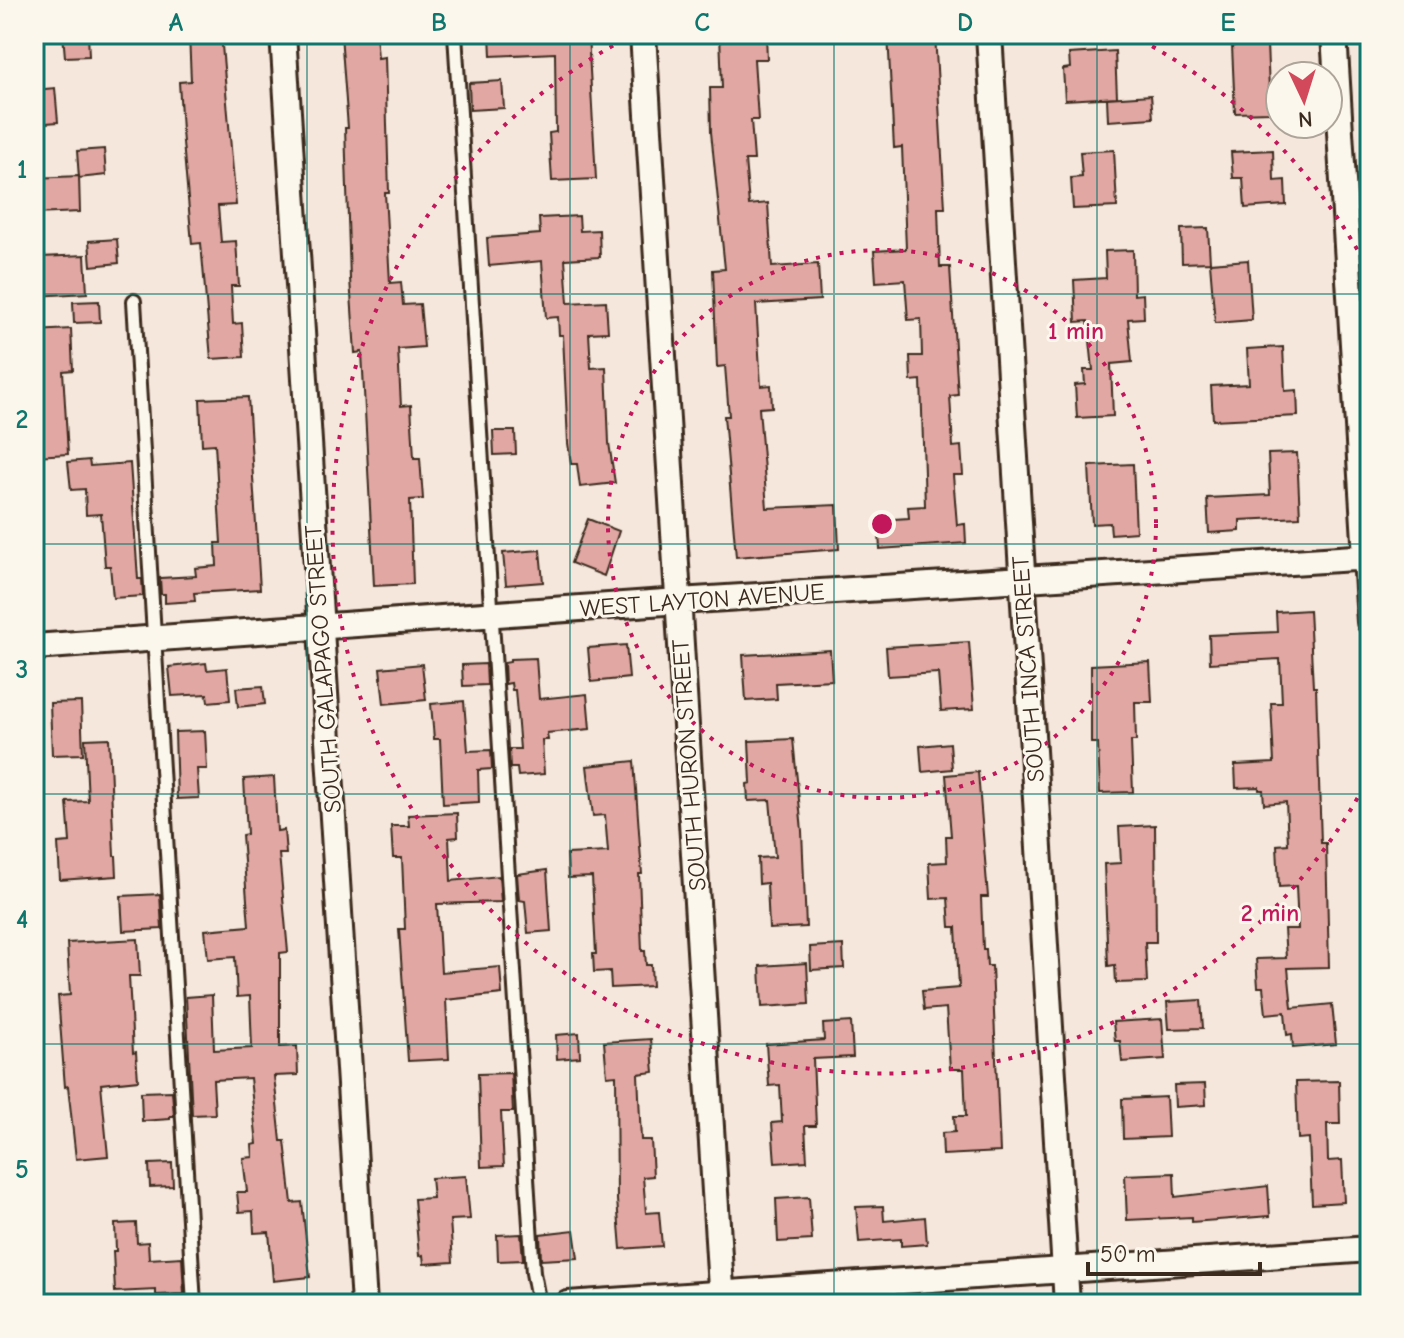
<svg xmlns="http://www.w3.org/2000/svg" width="1404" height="1338" font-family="'Comic Neue',sans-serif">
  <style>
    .building { fill: #e1a7a3; stroke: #3b2a1e; stroke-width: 2 }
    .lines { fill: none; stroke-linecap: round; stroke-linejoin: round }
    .lane-casing { stroke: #3b2a1e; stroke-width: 18 }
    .street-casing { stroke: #3b2a1e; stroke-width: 30 }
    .lane { stroke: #fbf7ec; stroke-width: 12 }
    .street { stroke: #fbf7ec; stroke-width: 24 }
    .grid { fill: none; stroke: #0f766e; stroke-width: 2; stroke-opacity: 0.55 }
    .ring { fill: none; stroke: #c2185b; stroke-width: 4; stroke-dasharray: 4 8 }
    .labels { text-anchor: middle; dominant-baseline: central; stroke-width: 6; stroke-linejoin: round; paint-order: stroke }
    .street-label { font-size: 24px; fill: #3b2a1e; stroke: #fbf7ec }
    .centre { fill: #c2185b; stroke: #fbf7ec; stroke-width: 4 }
    .ring-label { font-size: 24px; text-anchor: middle; font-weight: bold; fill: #c2185b; stroke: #fbf7ec; stroke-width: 6; stroke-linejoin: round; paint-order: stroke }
    .neatline { fill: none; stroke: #0f766e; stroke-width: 3 }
    .grid-label { font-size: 26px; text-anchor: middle; font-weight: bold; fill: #0f766e }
  </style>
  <rect width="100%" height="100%" fill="#f6e7dd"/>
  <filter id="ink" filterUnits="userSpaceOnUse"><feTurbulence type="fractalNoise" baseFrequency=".0125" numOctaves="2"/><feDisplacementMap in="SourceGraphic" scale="16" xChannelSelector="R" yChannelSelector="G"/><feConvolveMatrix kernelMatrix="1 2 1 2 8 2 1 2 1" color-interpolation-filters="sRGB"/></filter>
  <g filter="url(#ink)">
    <path class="building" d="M63 34H88L89 56 65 57Z
      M189 34H221L236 205 218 206 221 242 236 241 239 286H231L233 324 242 323 244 357 211 359 201 243 192 244 182 131 179 82 191 81Z
      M341 34H376L378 58 385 57 389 193H385L390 283 401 282 403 305 420 304 424 347 398 349 401 406 411 405 414 458H420L423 499 410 500 413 584 374 586 362 352 355 353 350 279 345 128H348Z
      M490 34H588L596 179 552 181 549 133 556 132 555 53 491 56Z
      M720 34H766L767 59H754L758 120H751L754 160H745L749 205 768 203 772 267 818 264 820 300 756 304 761 386 771 385 772 407 759 408 767 508 837 505 839 549 736 557 724 416H729L725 366 717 367 713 270 725 269 711 132 710 88H722Z
      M888 34H935L945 208H938L940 267H950L958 395 950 396 953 447 961 446 963 475H953L957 525 965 524 966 543 880 549 878 520 909 518 908 507 925 506 921 380 911 381 910 356H922L921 319 908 320 905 280 876 282 874 251 906 249 902 147 894 148Z
      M1267 44 1270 112 1235 113 1232 46Z
      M1115 51 1117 97 1065 100 1063 69 1070 68 1069 54Z
      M502 81 504 108 470 110 469 83Z
      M55 88 58 122 34 124V90Z
      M1151 95 1153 118 1108 121 1107 98Z
      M104 149 106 175 79 178 77 151Z
      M1114 150 1117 207 1073 209 1071 178 1082 177 1080 152Z
      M1273 150 1274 181 1285 180 1286 205 1245 208 1243 178H1233L1231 152Z
      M79 176 80 212 34 214V178Z
      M579 216 580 231 599 230 600 257 565 259 568 303 606 301 608 332 589 333 591 368 606 367 609 443 615 483 580 487 577 464H571L568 443 563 335H559L558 317 546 318 542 261 489 266 487 238 540 234 539 218Z
      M1208 228 1210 262 1182 263 1181 229Z
      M117 239 119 263 91 266 89 241Z
      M1133 250 1134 295 1143 294 1144 318 1128 319 1132 362 1111 364 1113 416 1077 418 1075 385 1085 384 1084 370H1093L1088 321 1076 322 1074 280 1106 278 1105 251Z
      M85 255 87 293 36 296 35 277 42 276 41 257Z
      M1248 260 1252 320 1215 323 1210 263Z
      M99 301 100 322 74 323 73 302Z
      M71 329 73 370 63 371 68 454 35 456 34 417H42L35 331Z
      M1283 347 1285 391 1297 390 1298 416 1213 420 1211 386 1249 384 1247 349Z
      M248 397 260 589 194 593 195 601 165 603V594H161L160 578 196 576 195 568 217 566 216 543H221L215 444 202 445 200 399Z
      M493 431H515L516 454 494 455Z
      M1297 453 1300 517 1240 520V531L1209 533 1207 498 1270 495 1268 454Z
      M89 460 90 466 130 463 138 579H142L143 596 113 598 110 566H105L101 514 86 515 85 489 71 490 68 462Z
      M1133 464 1136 532 1111 534 1110 523 1092 524 1089 466Z
      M588 519 619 531 604 576 571 563Z
      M540 550 543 582 506 585 503 553Z
      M1309 610 1313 687H1316L1321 843H1326L1329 967 1288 968 1292 1008 1332 1004 1336 1044 1293 1048 1292 1034 1287 1035 1285 1012 1266 1014 1263 987H1258L1256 959 1286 958 1284 929H1298L1296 886 1279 887 1277 845 1288 844 1286 802 1264 804 1263 790H1259V787L1236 788 1235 765 1274 763 1271 703H1282L1280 659 1210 663 1209 635 1277 632 1276 612Z
      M969 642 974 709 941 711 938 673 888 676 886 647Z
      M626 645 629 678 591 682 588 648Z
      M830 650 832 680 776 683 777 699 746 701 743 655Z
      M536 658 539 699 587 694 590 729 547 733 548 740H542L544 774 518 776 517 768H510L509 749H520L515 690H512L511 683 505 684 504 663 510 662V659Z
      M1150 662 1152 702H1135L1136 741H1131L1133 792 1100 793 1098 743H1091V665Z
      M206 663 207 670 227 668 230 700 208 702 207 694 172 696 169 667Z
      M422 664 426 700 384 704 380 668Z
      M486 664 487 685 463 686 462 665Z
      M263 686 265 704 238 707 236 688Z
      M464 701 468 751 491 750 492 769 478 770 479 802 443 804 440 739H434L431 704Z
      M81 702 83 754 52 755 50 703Z
      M205 731 207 769H197L199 798 177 799 175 732Z
      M109 738 114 856H116L117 876 60 880 58 843 70 842 67 802 88 801 85 739Z
      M793 739 802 831 806 927 769 929 767 883 759 884 758 858 775 857 770 800 748 801 747 784 751 783 749 741Z
      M950 743 952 769 922 772 920 746Z
      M634 761 642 874H639L642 951H645L646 965H651L652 986 611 988 610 971 594 972 593 954H596L592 877 568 878 567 854 608 852 605 815 593 816 587 766Z
      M978 772 988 897H981L983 949H986L987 966H992L1000 1152 943 1155 942 1133 955 1132 954 1116H966L964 1069H950L946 1008 924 1010 922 991 959 988 956 927H950L948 898 931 899 929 863 947 862 946 836H951L946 775Z
      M274 777 277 831 284 830 286 854H279L288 952 280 953V1047L297 1046 298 1075 274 1076 281 1141H285L292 1203 302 1202 310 1277 273 1281 269 1232 254 1233 253 1211 239 1212 237 1192H247L243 1158 253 1157 252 1145 257 1144 250 1078 213 1080 215 1114 192 1115 186 997 212 995 214 1050 252 1048 250 996 237 997 235 957 208 959 205 930 249 926 242 835 247 834 244 779Z
      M457 813 458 837 449 838 451 881 499 876 501 902 437 904 441 972 500 967 502 994 446 1000 449 1059 408 1061 399 929H405L402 858H393L391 826H409L408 815Z
      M1155 825 1156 942H1145L1147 982 1116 983 1115 965 1108 966 1104 864 1121 863 1119 827Z
      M547 870 551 931 528 933 525 901 519 900 517 874Z
      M160 894 162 929 123 931 121 896Z
      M138 939 140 976H129L133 1053 136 1052 138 1080 101 1084 108 1156 76 1159 68 1086 65 1087 58 996 70 995 67 943Z
      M843 945 844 968 811 970 810 947Z
      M807 963 809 1004 762 1007 760 966Z
      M1201 1000 1203 1028 1169 1029 1167 1002Z
      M1162 1019 1165 1059 1122 1062 1120 1041H1115L1113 1022Z
      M851 1022 853 1057 813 1059 816 1126H805L807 1161 775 1163 772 1123 782 1122 780 1085 769 1086 766 1044 824 1040 823 1024Z
      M579 1033 580 1057 557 1059 556 1035Z
      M651 1039 654 1072 638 1074 641 1140H651L653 1176 643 1177 646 1213 659 1212 662 1246 621 1249 617 1200 616 1075 607 1076 604 1042Z
      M511 1073 513 1112H501L504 1166 481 1167 478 1074Z
      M1339 1081 1340 1124H1327L1328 1161 1342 1160 1344 1202 1312 1204 1309 1138 1298 1139 1296 1082Z
      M1205 1084 1206 1105 1175 1107 1174 1085Z
      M172 1091 174 1116H170V1119L142 1121 141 1092Z
      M1166 1097 1168 1137 1123 1139 1122 1099Z
      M172 1163 173 1186 150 1187 149 1164Z
      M1174 1173 1175 1197 1268 1186 1270 1216 1192 1222V1217L1127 1220 1125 1175Z
      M466 1176 470 1219 450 1220 453 1262 424 1264 423 1255 419 1256 414 1199 433 1198 431 1178Z
      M809 1197 812 1240 778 1242 776 1199Z
      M883 1206 884 1221 925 1217 927 1244 901 1246V1239L859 1242 856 1207Z
      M136 1223 137 1243 148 1242 149 1259 182 1257 184 1294 156 1295V1290L115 1292 113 1251H116L115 1224Z
      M574 1230 578 1258 541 1260 540 1234Z
      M521 1234 523 1260 498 1261 497 1235Z"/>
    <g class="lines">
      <defs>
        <path id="lane" d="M455 34 533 1273 539 1304
          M134 301 194 1304"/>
        <path id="street" d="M283 34 364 1304
          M643 34 722 1304
          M989 34 1067 1304
          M1334 34 1370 622
          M34 647 679 601 1370 557
          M568 1304 1370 1249"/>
      </defs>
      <use href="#lane" class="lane-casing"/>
      <use href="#street" class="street-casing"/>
      <use href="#lane" class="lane"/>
      <use href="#street" class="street"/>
    </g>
  </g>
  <path class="grid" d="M307 34V1304M570 34V1304M834 34V1304M1097 34V1304M34 294H1370M34 544H1370M34 794H1370M34 1044H1370"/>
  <g class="ring">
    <circle cx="882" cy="524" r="274"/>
    <path d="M1369 777A549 549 0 1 1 633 35M1131 35A549 549 0 0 1 1369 271"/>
  </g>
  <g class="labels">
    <g class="street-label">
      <text transform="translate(702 600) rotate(-4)">WEST LAYTON AVENUE</text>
      <text transform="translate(323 669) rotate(-94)">SOUTH GALAPAGO STREET</text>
      <text transform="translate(1028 669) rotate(-94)">SOUTH INCA STREET</text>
      <text transform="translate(689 765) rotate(-94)">SOUTH HURON STREET</text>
    </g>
  </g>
  <circle cx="882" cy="524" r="12" class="centre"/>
  <g class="ring-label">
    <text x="1076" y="339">1 min</text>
    <text x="1270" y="921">2 min</text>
  </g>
  <rect width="1404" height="1338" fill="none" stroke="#fbf7ec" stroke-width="88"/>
  <g transform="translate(1304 100) rotate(176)"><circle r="38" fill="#fbf7ec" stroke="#aea59a" stroke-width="2"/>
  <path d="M0-6L14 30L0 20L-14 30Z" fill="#d1495b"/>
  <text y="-12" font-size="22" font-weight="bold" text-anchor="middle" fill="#3b2a1e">N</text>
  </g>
  <path d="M1088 1262v12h172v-12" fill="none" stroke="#3b2a1e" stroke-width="4"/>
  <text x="1100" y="1262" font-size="24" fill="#3b2a1e" stroke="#fbf7ec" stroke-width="6" paint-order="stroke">50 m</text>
  <rect x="44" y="44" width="1316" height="1250" class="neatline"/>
  <g class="grid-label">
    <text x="176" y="31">A</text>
    <text x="439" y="31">B</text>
    <text x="702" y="31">C</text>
    <text x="965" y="31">D</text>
    <text x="1228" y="31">E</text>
    <text x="22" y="178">1</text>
    <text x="22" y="428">2</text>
    <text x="22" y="678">3</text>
    <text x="22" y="928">4</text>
    <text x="22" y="1178">5</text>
  </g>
</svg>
